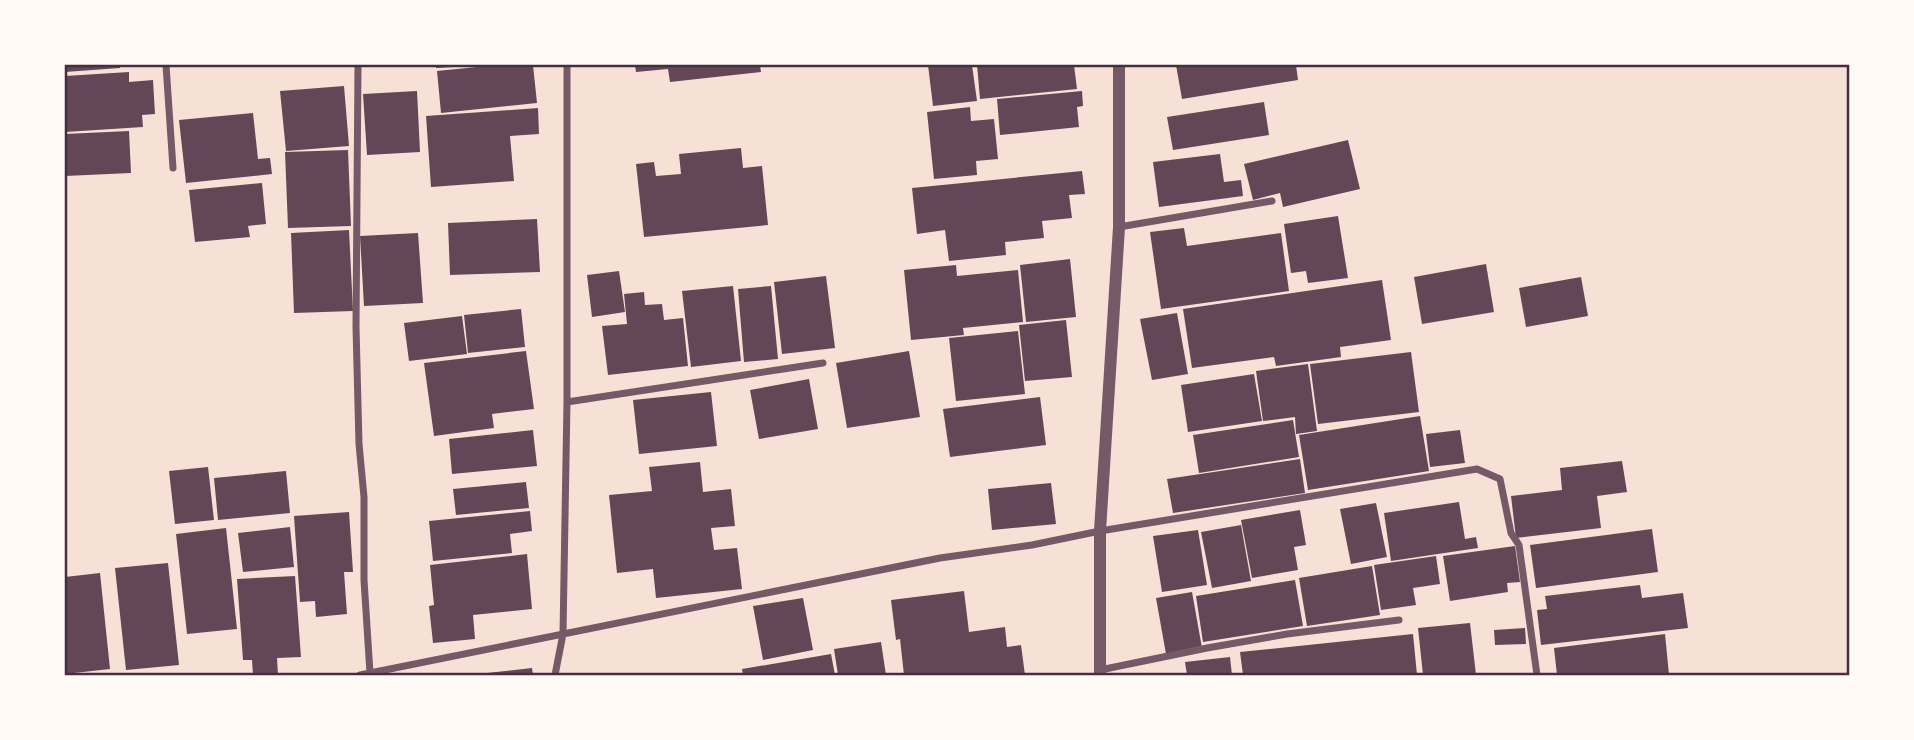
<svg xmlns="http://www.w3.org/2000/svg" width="1914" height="740" font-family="Helvetica,sans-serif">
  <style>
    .building { fill: #644757 }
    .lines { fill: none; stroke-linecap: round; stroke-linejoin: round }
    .minor { stroke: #755966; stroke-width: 7 }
    .tertiary { stroke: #755966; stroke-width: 12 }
    .neatline { fill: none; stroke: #4a2c40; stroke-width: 2.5 }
  </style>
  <rect width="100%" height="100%" fill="#f7e1d7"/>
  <path class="building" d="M65 65H120V68L65 72Z
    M436 65H454V67L436 68Z
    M497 65H533L537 103 441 113 437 71Z
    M635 65H760L761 72 670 82 668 69 636 72Z
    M928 65H972L977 101 933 106Z
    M977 65H1074L1077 89 980 99Z
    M1176 65H1296L1298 80 1182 99Z
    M129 72V82L153 80 155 114 142 115 143 127 65 132V76Z
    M344 86 349 146 286 151 280 91Z
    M417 91 420 152 367 155 363 94Z
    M1082 91 1083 106 1077 107 1079 127 1000 135 997 99Z
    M1264 102 1269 135 1173 150 1167 117Z
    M970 107 971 121 994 119 998 159 976 161 977 175 934 179 927 112Z
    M538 108 539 134 510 136 514 181 431 187 426 116Z
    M253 113 258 159 270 158 272 174 186 183 179 120Z
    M129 131 131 173 65 176V134Z
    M1348 140 1360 189 1283 207 1280 193 1253 200 1244 164Z
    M741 148 743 168 762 166 768 225 644 237 636 164 654 162 656 176 681 174 679 154Z
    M348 150 351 226 288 228 285 152Z
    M1220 154 1224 182 1241 180 1243 196 1159 207 1153 162Z
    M1082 171 1085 194 1069 195 1072 218 1042 221 1044 238 1005 242 1006 255 949 261 945 230 917 234 912 188Z
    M262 183 266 224 248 226 250 237 195 242 189 190Z
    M1338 216 1348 278 1308 283 1306 271 1291 273 1284 224Z
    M537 219 540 272 450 275 448 223Z
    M1184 228 1187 246 1281 233 1289 291 1161 309 1150 232Z
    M349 230 353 311 294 313 291 233Z
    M418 233 423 303 364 306 360 236Z
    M1070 259 1076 317 1026 322 1020 265Z
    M1486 264 1494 312 1422 324 1414 277Z
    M956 265 957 276 1018 270 1023 322 963 328 964 335 911 340 904 270Z
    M619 271 625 312 592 317 587 275Z
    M826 276 835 348 782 354 774 282Z
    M1581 277 1588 316 1526 327 1519 288Z
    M1382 280 1391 340 1340 347 1341 357 1276 366 1274 357 1192 368 1183 309Z
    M733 286 741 361 691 367 682 291Z
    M771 286 778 359 744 362 738 289Z
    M644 292 645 305 662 304 664 320 683 318 688 366 608 375 602 326 627 324 624 294Z
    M521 309 525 347 468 353 464 315Z
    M1177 313 1188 374 1152 380 1140 319Z
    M462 316 467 354 409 361 404 323Z
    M1066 320 1072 377 1025 381 1019 325Z
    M1018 331 1025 394 956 401 949 338Z
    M526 351 534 409 492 414 494 428 434 436 424 363Z
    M909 351 920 417 847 428 836 363Z
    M1411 352 1419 412 1318 424 1310 364Z
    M1308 364 1317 431 1296 434 1295 417 1263 421 1256 371Z
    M1254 374 1262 421 1188 432 1181 385Z
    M809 379 818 429 759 439 750 390Z
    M711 392 717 446 639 454 633 400Z
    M1040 397 1046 445 950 457 943 409Z
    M1420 416 1429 471 1308 490 1299 435Z
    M1293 420 1299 457 1199 473 1193 435Z
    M533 430 537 466 452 474 449 439Z
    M1460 430 1465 463 1430 467 1426 434Z
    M1300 459 1305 493 1173 513 1167 479Z
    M1622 461 1627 492 1597 496 1601 528 1516 538 1511 496 1562 490 1560 468Z
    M700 462 703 492 731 489 735 526 711 528 714 550 737 548 742 589 656 598 653 569 617 573 609 495 652 491 649 467Z
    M208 467 214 520 175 524 169 471Z
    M286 471 290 513 218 520 214 478Z
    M526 482 529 508 456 515 453 489Z
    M1051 483 1056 524 992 530 988 489Z
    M1459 502 1465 539 1476 537 1478 548 1391 561 1384 513Z
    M1376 503 1387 557 1351 564 1340 509Z
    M1300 510 1306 545 1294 547 1298 570 1252 578 1241 520Z
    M530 511 532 531 510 534 512 553 433 561 429 521Z
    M349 512 353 572H344L347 614 316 617 315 601 300 602 294 516Z
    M1241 525 1251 581 1212 588 1201 532Z
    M290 527 294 567 243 572 238 533Z
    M226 528 237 629 187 634 176 534Z
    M1652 529 1658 572 1536 588 1530 545Z
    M1198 530 1207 585 1162 592 1153 536Z
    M1515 546 1520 582 1507 583 1508 592 1450 601 1443 556Z
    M527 554 532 609 473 615 475 639 433 643 429 606 434 605 430 565Z
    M1436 556 1440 584 1413 588 1416 605 1381 610 1374 565Z
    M168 563 179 665 126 670 115 568Z
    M1372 566 1380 615 1307 626 1299 578Z
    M100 573 110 669 65 674V577Z
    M295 576 301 657 277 658 278 675H253L252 660H243L237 579Z
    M1295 580 1303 626 1203 642 1196 596Z
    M1640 585 1642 598 1683 593 1688 628 1541 645 1537 610 1547 609 1545 596Z
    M964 591 969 632 1005 627 1007 647 1021 645 1025 675H904L900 639 896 640 891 600Z
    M1192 592 1202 648 1166 654 1156 598Z
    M803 598 813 650 763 660 753 606Z
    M1470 623 1476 675H1423L1418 628Z
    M1525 628 1526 644 1495 645 1494 630Z
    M1413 634 1417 675H1243L1240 652Z
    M1665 634 1669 675H1557L1554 648Z
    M881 642 886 675H838L834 649Z
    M831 654 835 675H743L742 669Z
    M1230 657 1232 675H1187L1185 662Z
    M532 668 533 675H487V673Z"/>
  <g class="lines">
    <path class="minor" d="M166 65 173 168
      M358 65 356 327 359 444 364 497V580L370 673
      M1119 227 1272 201
      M567 402 823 363
      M1100 670 1207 648 1287 634 1399 620
      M360 675 940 558 1032 545 1100 531 1477 469 1500 479 1511 533 1519 545 1537 675
      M555 675 563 634 567 402V65"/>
    <path class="tertiary" d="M1100 675V531L1119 227V65"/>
  </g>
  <rect width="1914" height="740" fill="none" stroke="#fffaf5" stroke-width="133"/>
  <rect x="66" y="66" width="1782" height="608" class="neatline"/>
</svg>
